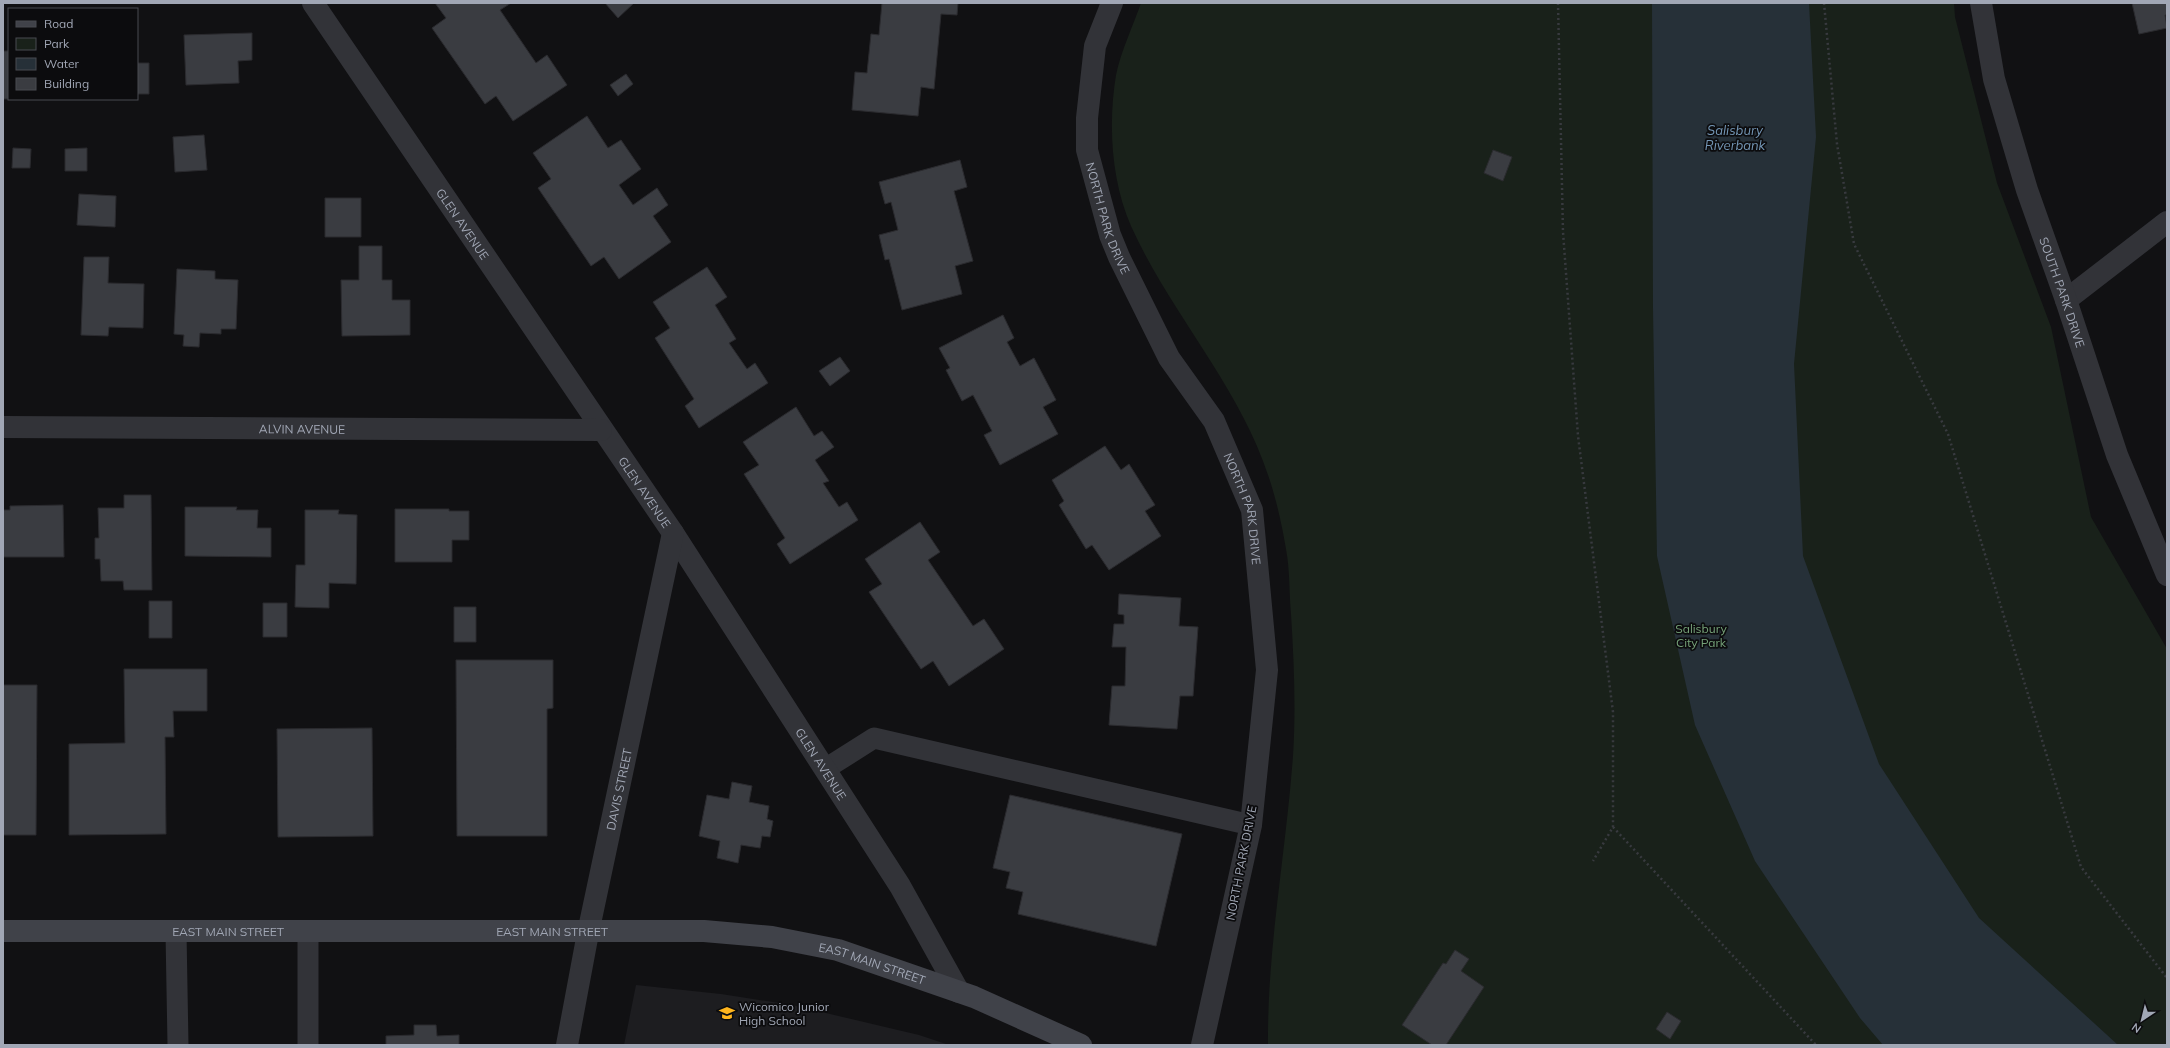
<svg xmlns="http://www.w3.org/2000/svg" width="2170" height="1048" font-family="Mulish,sans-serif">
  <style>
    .built { fill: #1d1d20 }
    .green { fill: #19211a }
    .water { fill: #263038 }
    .building { fill: #3a3c41; stroke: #2b2b2f }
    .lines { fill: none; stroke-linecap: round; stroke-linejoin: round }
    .path { stroke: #383a3f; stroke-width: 2.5; stroke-dasharray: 2 3; stroke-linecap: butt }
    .service { stroke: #323338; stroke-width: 21 }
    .minor { stroke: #323338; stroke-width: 22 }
    .tertiary { stroke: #323338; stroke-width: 22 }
    .secondary { stroke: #404249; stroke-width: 22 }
    .labels { text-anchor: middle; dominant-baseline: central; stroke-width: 3.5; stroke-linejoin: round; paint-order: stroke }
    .street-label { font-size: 12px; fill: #a1a7b5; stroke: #0c0c0e }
    .park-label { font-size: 12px; fill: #76a279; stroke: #0c0c0e }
    .poi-label { font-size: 12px; fill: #a1a7b5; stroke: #0c0c0e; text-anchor: start }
    .water-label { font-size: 13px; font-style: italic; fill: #7496b5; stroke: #0c0c0e }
  </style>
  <rect width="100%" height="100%" fill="#111113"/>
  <path class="built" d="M636 985 721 994 792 1005 919 1035 949 1045H624Z"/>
  <path class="green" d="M1141 3H1954L1955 17 1997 183 2051 327 2091 517 2167 649V1045H1268C1267 949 1286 852 1293 756 1296 709 1294 662 1291 614 1289 593 1290 570 1286 549 1282 525 1276 498 1268 475 1239 386 1169 311 1131 226 1111 180 1108 124 1116 75 1121 51 1133 26 1141 3Z"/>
  <path class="water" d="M1652 3H1809L1816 137 1794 364 1803 556 1879 764 1979 918 2118 1045H1883L1860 1018 1755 861 1695 725 1657 556 1653 308Z"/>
  <path class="building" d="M435 3H511L500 10 536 63 547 55 567 85 513 121 496 96 485 104 432 28 446 18Z
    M605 3H634L618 18Z
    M882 3H958L957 15 941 14 934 89 921 87 918 116 852 110 855 72 867 73 871 34 879 35Z
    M2132 3H2167V15H2165L2167 28 2139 34Z
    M252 33V60L238 61 239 83 186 85 184 35Z
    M3 51H9V99H3Z
    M137 63H149V94H137Z
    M626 74 633 84 618 96 610 85Z
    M587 116 608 148 621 140 641 169 619 185 633 205 657 188 668 205 653 216 671 242 619 279 604 257 591 266 538 188 551 179 533 153Z
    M204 135 207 170 175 172 173 137Z
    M13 148 31 149 30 168H12Z
    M87 148V171H65V149Z
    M1493 150 1512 157 1503 181 1484 173Z
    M960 160 967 187 954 191 973 261 955 266 962 294 902 310 889 259 885 260 879 235 898 230 891 202 885 204 879 182Z
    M79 194 116 196 115 227 77 225Z
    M325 198H361V237H325Z
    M359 246H382V280H392V300H410V335L342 336 341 280H359Z
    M84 257H109L108 283 144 284 143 328 109 327 108 336 81 335Z
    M707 267 727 297 715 305 736 339 729 343 747 369 755 363 768 383 699 428 685 406 694 399 655 338 670 328 653 302Z
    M177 269 215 271V279L238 280 236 329H221V334L200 333 199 347 183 346 184 335 174 334Z
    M1003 315 1014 338 1007 342 1020 366 1034 358 1056 400 1043 407 1058 434 1000 465 984 435 992 431 973 395 962 401 946 370 950 368 939 348Z
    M840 357 850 371 830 386 819 371Z
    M796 407 814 436 822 431 834 447 815 460 829 481 823 483 839 507 847 502 858 520 790 564 777 544 785 538 744 474 759 465 743 442Z
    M1105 446 1121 470 1129 464 1155 505 1145 511 1161 536 1109 570 1092 545 1086 549 1059 505 1064 501 1052 480Z
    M124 495H151L152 590H124L123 581H101L100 559H95V538H99L98 508H124Z
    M63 505 64 557H3V510H10V506Z
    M185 507H237L236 510H258L257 528H271V557L185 556Z
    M395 509H449V511H469V540H452V562H395Z
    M305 510H339L338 514 357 515 356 584 329 583V608L295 607 296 565H305Z
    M920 522 940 552 928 560 973 626 984 619 1004 649 949 686 933 661 921 669 869 592 882 584 865 559Z
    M1119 594 1181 598 1179 626 1198 627 1193 696H1180L1177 729 1109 725 1112 686H1125L1126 647H1112L1114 624H1124V615L1118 614Z
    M149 601H172V638H149Z
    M263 603H287V637H263Z
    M454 607H476V642H454Z
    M456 660H553V708L547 709V836H457Z
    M124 669H207V711H173L174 737H165L166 834 69 835V744L125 743Z
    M3 685H37L36 835H3Z
    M372 728 373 836 278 837 277 729Z
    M732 782 752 786 749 802 769 806 767 819 773 821 770 837 762 836 760 848 741 845 738 863 717 858 720 841 699 836 707 795 729 799Z
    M1010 795 1182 834 1156 946 1018 914 1023 892 1006 888 1010 872 993 868Z
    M1455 950 1469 959 1461 971 1484 987 1446 1045H1432L1402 1025 1443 963 1446 964Z
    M1667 1012 1681 1021 1670 1039 1656 1029Z
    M414 1025H436L437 1036 459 1035V1045H386V1036L414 1035Z"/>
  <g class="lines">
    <path class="path" d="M1558 3 1563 232 1578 436 1613 712V827L1593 861
      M1824 3 1837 144 1854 244 1948 434 2081 867 2167 978
      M1613 827 1816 1045"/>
    <path class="service" d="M825 769 874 738 1251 825
      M176 932 178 1045
      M308 1045V932"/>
    <g class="minor">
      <path id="s1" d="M313 3 673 533 900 886 959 992"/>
      <path id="s2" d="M1112 3 1095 46 1087 118V150L1110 235 1119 257 1169 358 1214 421 1252 510 1267 670 1251 825 1202 1045"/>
      <path d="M2066 300 2167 222"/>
      <path id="s3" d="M3 427 601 430"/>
      <path id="s4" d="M567 1045 588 933 673 533"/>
    </g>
    <path class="tertiary" id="s5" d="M1981 3 1994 79 2027 190 2066 300 2117 455 2167 575"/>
    <path class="secondary" id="s6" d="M3 931H704L772 937 838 950 974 997 1081 1045"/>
  </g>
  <defs>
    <symbol id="school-bare" viewBox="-9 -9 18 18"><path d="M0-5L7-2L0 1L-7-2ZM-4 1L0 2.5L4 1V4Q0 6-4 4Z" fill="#ffb51d" stroke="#0c0c0e" stroke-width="2.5" paint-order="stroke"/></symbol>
  </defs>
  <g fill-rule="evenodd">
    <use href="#school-bare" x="716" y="1002" width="22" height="22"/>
  </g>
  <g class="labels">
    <g class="street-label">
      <text stroke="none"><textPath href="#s2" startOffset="222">NORTH PARK DRIVE</textPath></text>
      <text stroke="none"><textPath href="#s1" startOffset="267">GLEN AVENUE</textPath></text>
      <text stroke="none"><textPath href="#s5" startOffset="301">SOUTH PARK DRIVE</textPath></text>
      <text stroke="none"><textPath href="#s3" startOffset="299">ALVIN AVENUE</textPath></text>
      <text stroke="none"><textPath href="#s1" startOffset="591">GLEN AVENUE</textPath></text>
      <text stroke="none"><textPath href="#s2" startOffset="546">NORTH PARK DRIVE</textPath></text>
      <text stroke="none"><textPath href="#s1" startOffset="915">GLEN AVENUE</textPath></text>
      <text stroke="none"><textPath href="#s4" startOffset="261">DAVIS STREET</textPath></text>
      <text transform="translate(1241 863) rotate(-79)">NORTH PARK DRIVE</text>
      <text stroke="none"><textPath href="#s6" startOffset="225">EAST MAIN STREET</textPath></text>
      <text stroke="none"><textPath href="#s6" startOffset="549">EAST MAIN STREET</textPath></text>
      <text stroke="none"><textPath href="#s6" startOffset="873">EAST MAIN STREET</textPath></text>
    </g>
    <g class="park-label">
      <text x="1701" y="628">Salisbury<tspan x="1701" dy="14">City Park</tspan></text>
    </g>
    <g class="poi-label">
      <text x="739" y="1006">Wicomico Junior<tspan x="739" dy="14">High School</tspan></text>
    </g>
    <g class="water-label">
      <text x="1735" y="130">Salisbury<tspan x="1735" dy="15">Riverbank</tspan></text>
    </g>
  </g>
  <rect width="2170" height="1048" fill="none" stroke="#a1a7b5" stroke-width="8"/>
  <rect x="8" y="8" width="130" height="92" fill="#0c0c0e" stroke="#484a51"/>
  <rect x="16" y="21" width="20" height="6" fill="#404249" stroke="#484a51"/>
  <text x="44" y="28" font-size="12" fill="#a1a7b5">Road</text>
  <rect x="16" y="38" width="20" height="12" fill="#19211a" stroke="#484a51"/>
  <text x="44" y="48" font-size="12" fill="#a1a7b5">Park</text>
  <rect x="16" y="58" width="20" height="12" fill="#263038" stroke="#484a51"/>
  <text x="44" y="68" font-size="12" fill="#a1a7b5">Water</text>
  <rect x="16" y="78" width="20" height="12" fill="#3a3c41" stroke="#484a51"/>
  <text x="44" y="88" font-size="12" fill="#a1a7b5">Building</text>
  <g transform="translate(2142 1020) rotate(215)" stroke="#0c0c0e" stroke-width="3" paint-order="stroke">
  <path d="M0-3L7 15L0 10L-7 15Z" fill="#a1a7b5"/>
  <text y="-6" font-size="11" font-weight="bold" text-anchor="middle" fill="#a1a7b5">N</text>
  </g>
</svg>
